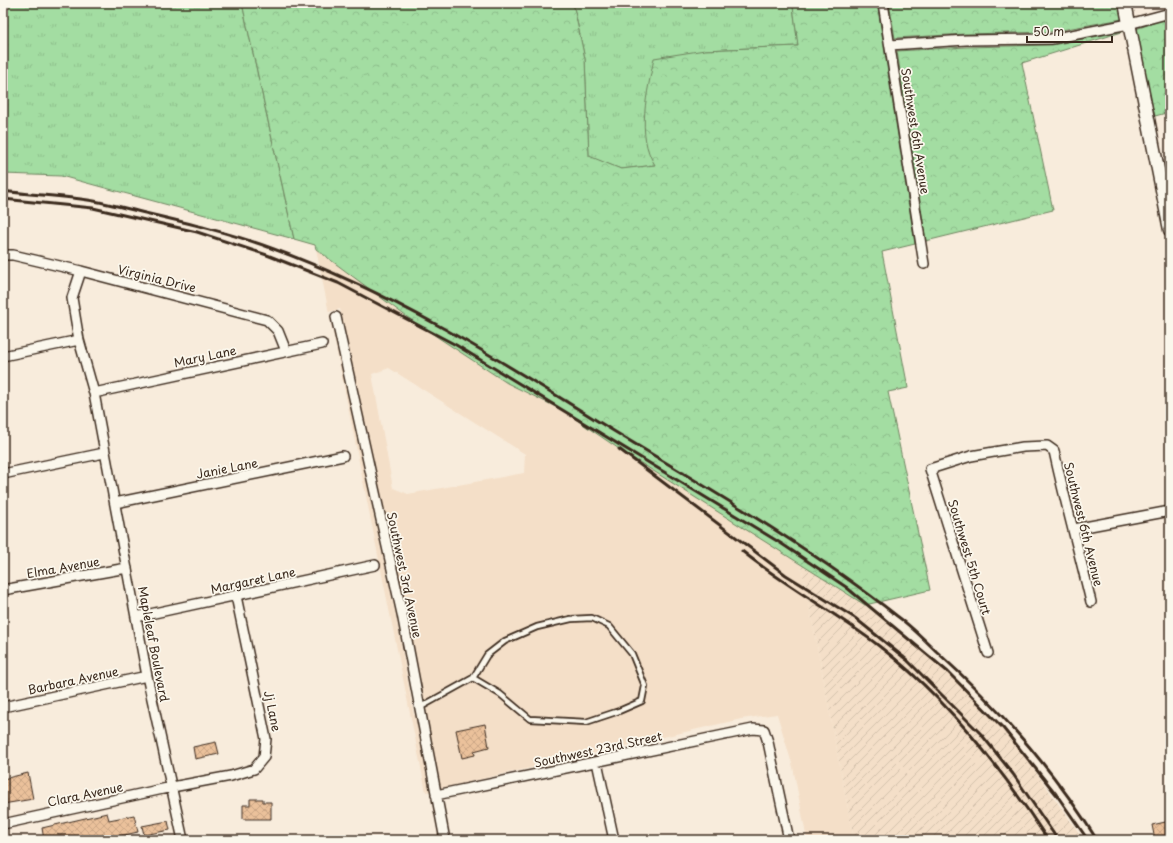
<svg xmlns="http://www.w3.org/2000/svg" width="1173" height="843" font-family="'Playpen Sans',sans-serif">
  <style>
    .built { fill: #f4dfc8; fill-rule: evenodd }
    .industrial { fill: url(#industrial-furrows) }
    .grass { fill: url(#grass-tufts); stroke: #6f8460 }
    .forest { fill: url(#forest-crowns); stroke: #6f8460 }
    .building { fill: url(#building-cross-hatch); stroke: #3b2a1e }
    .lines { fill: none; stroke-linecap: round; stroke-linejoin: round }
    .lane-casing { stroke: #3b2a1e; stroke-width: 8 }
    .street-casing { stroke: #3b2a1e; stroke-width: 12 }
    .secondary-casing { stroke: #3b2a1e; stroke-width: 15 }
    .lane { stroke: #fbf7ec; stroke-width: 4.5 }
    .street { stroke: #fbf7ec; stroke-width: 9 }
    .secondary { stroke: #fbf7ec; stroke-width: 12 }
    .rail { stroke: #3b2a1e; stroke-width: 3 }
    .labels { text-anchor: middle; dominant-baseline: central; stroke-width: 3.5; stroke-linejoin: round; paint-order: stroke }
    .street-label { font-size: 12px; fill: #3b2a1e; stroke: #fbf7ec }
  </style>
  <defs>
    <pattern id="industrial-furrows" width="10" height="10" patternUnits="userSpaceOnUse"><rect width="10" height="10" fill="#f4dfc8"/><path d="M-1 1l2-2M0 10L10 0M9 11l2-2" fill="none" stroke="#d2c0ab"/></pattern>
    <pattern id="grass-tufts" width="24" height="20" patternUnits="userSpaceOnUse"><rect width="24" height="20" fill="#a3dda2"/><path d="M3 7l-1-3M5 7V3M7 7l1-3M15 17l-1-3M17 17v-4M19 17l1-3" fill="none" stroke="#8dbe8b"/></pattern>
    <pattern id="forest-crowns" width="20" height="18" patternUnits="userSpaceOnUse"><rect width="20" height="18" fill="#a3dda2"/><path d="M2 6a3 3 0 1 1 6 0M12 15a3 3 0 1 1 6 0" fill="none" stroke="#8dbe8b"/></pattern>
    <pattern id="building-cross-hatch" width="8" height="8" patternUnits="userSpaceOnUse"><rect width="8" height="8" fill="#ebc19b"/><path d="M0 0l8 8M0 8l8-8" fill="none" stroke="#caa685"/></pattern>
  </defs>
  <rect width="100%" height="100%" fill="#f8ecdc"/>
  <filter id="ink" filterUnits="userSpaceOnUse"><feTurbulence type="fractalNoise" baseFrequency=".025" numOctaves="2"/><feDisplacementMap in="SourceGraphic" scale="8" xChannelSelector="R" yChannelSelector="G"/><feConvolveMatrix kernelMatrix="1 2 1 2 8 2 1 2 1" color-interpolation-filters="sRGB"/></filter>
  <g filter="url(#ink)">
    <path class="built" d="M316 249 407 317 507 383 562 410 625 453 800 562 807 593 854 840H807L793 767 777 714 741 719 426 792ZM340 309 407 613 426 713 414 715 396 615 329 312ZM389 368 525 454 524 473 408 494 393 488 372 374Z"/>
    <path class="industrial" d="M800 562 856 598 946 670 1014 741 1084 840H854L807 593Z"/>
    <path class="grass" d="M3 3H242L294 239 61 176 3 174Z
      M573 3H800L793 6 798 46 705 50 656 165 621 169 589 157 585 59Z"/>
    <path class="forest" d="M242 3H573L585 59 589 156 621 169 655 165C635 134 648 91 654 58L705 50 798 46 793 6 800 3H877L915 244 882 252 908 388 888 392 930 590 865 605 625 453 562 410 507 383 407 317 316 249 315 245 294 239Z
      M889 3H1119L1122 19 1050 32 965 34 895 38Z
      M1170 17V112L1155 116 1149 95 1136 29Z
      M1125 31 1022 63 1053 210 926 241 897 51 966 47 1052 45Z"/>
    <path class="building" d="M485 724 489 747 474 751 475 755 462 758 456 730Z
      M216 742 219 754 195 759 193 747Z
      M28 773 33 799 3 804V779Z
      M250 799H263V802H271V819H243V805H250Z
      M107 813 109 820 134 815 138 832 102 840H44L42 828Z
      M168 821 170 830 144 835 142 826Z
      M1170 821V840H1155L1152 825Z"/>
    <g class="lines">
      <defs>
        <path id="lane" d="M419 708 473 678 500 694 530 719 586 722 619 711 642 701 645 686 632 654 609 626 592 618 571 619 537 627 505 641 487 655 473 678"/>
        <path id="street" d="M883 3 924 264
          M890 45 966 40 1051 39 1129 24 1170 13
          M3 255H13L81 271 267 320 278 331 286 351
          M81 271 72 298 79 340 94 393 147 676 183 840
          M336 317 402 614 445 840
          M3 356 79 340
          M94 393 322 344
          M3 474 104 453
          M115 503 343 456
          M1074 529 1170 511
          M3 590 127 568
          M136 617 375 565
          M988 653 930 469 971 456 1023 447 1047 446 1054 451C1065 502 1079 551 1091 602
          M3 707 147 676
          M597 762 614 840
          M436 795 753 729 764 730 768 742 789 840
          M3 824 172 787 231 776 254 769 264 757 266 739 236 596"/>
        <path id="secondary" d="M1125 3 1170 230"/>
      </defs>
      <use href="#lane" class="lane-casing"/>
      <use href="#street" class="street-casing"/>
      <use href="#secondary" class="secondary-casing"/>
      <use href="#lane" class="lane"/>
      <use href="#street" class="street"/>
      <use href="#secondary" class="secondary"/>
      <path class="rail" d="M3 191C33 195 64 196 94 201 111 204 128 209 145 213 188 223 230 233 271 248 393 292 503 362 612 430 709 489 808 546 897 616 911 626 924 639 936 651 997 706 1054 770 1097 840
        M3 199 93 208 197 232 267 255 338 283 456 345 782 544 846 587 948 672 1003 728 1056 794 1088 840
        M619 449 786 575 855 618 907 660 981 734 1013 774 1058 840
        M742 551C785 586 835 612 879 646 947 698 1002 769 1048 840"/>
    </g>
  </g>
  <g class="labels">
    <g class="street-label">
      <text transform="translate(916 131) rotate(81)">Southwest 6th Avenue</text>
      <text transform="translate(157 278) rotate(14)">Virginia Drive</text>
      <text transform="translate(205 356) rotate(-12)">Mary Lane</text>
      <text transform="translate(227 468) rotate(-11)">Janie Lane</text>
      <text transform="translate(1084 524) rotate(76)">Southwest 6th Avenue</text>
      <text transform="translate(970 557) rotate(73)">Southwest 5th Court</text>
      <text transform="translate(63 567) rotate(-10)">Elma Avenue</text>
      <text transform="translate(405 575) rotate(78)">Southwest 3rd Avenue</text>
      <text transform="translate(253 580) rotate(-12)">Margaret Lane</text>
      <text transform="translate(154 644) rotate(79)">Mapleleaf Boulevard</text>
      <text transform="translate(73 680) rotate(-12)">Barbara Avenue</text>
      <text transform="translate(273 711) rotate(78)">Jj Lane</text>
      <text transform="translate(598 749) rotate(-12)">Southwest 23rd Street</text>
      <text transform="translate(85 794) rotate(-12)">Clara Avenue</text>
    </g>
  </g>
  <rect width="1173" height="843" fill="none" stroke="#fbf7ec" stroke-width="16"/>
  <rect x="8" y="8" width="1157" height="827" fill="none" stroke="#3b2a1e" stroke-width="1.5" filter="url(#ink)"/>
  <path d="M1027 36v6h85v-6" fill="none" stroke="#3b2a1e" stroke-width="2"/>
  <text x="1033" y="36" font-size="12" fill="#3b2a1e" stroke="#fbf7ec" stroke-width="3" paint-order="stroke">50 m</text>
</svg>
